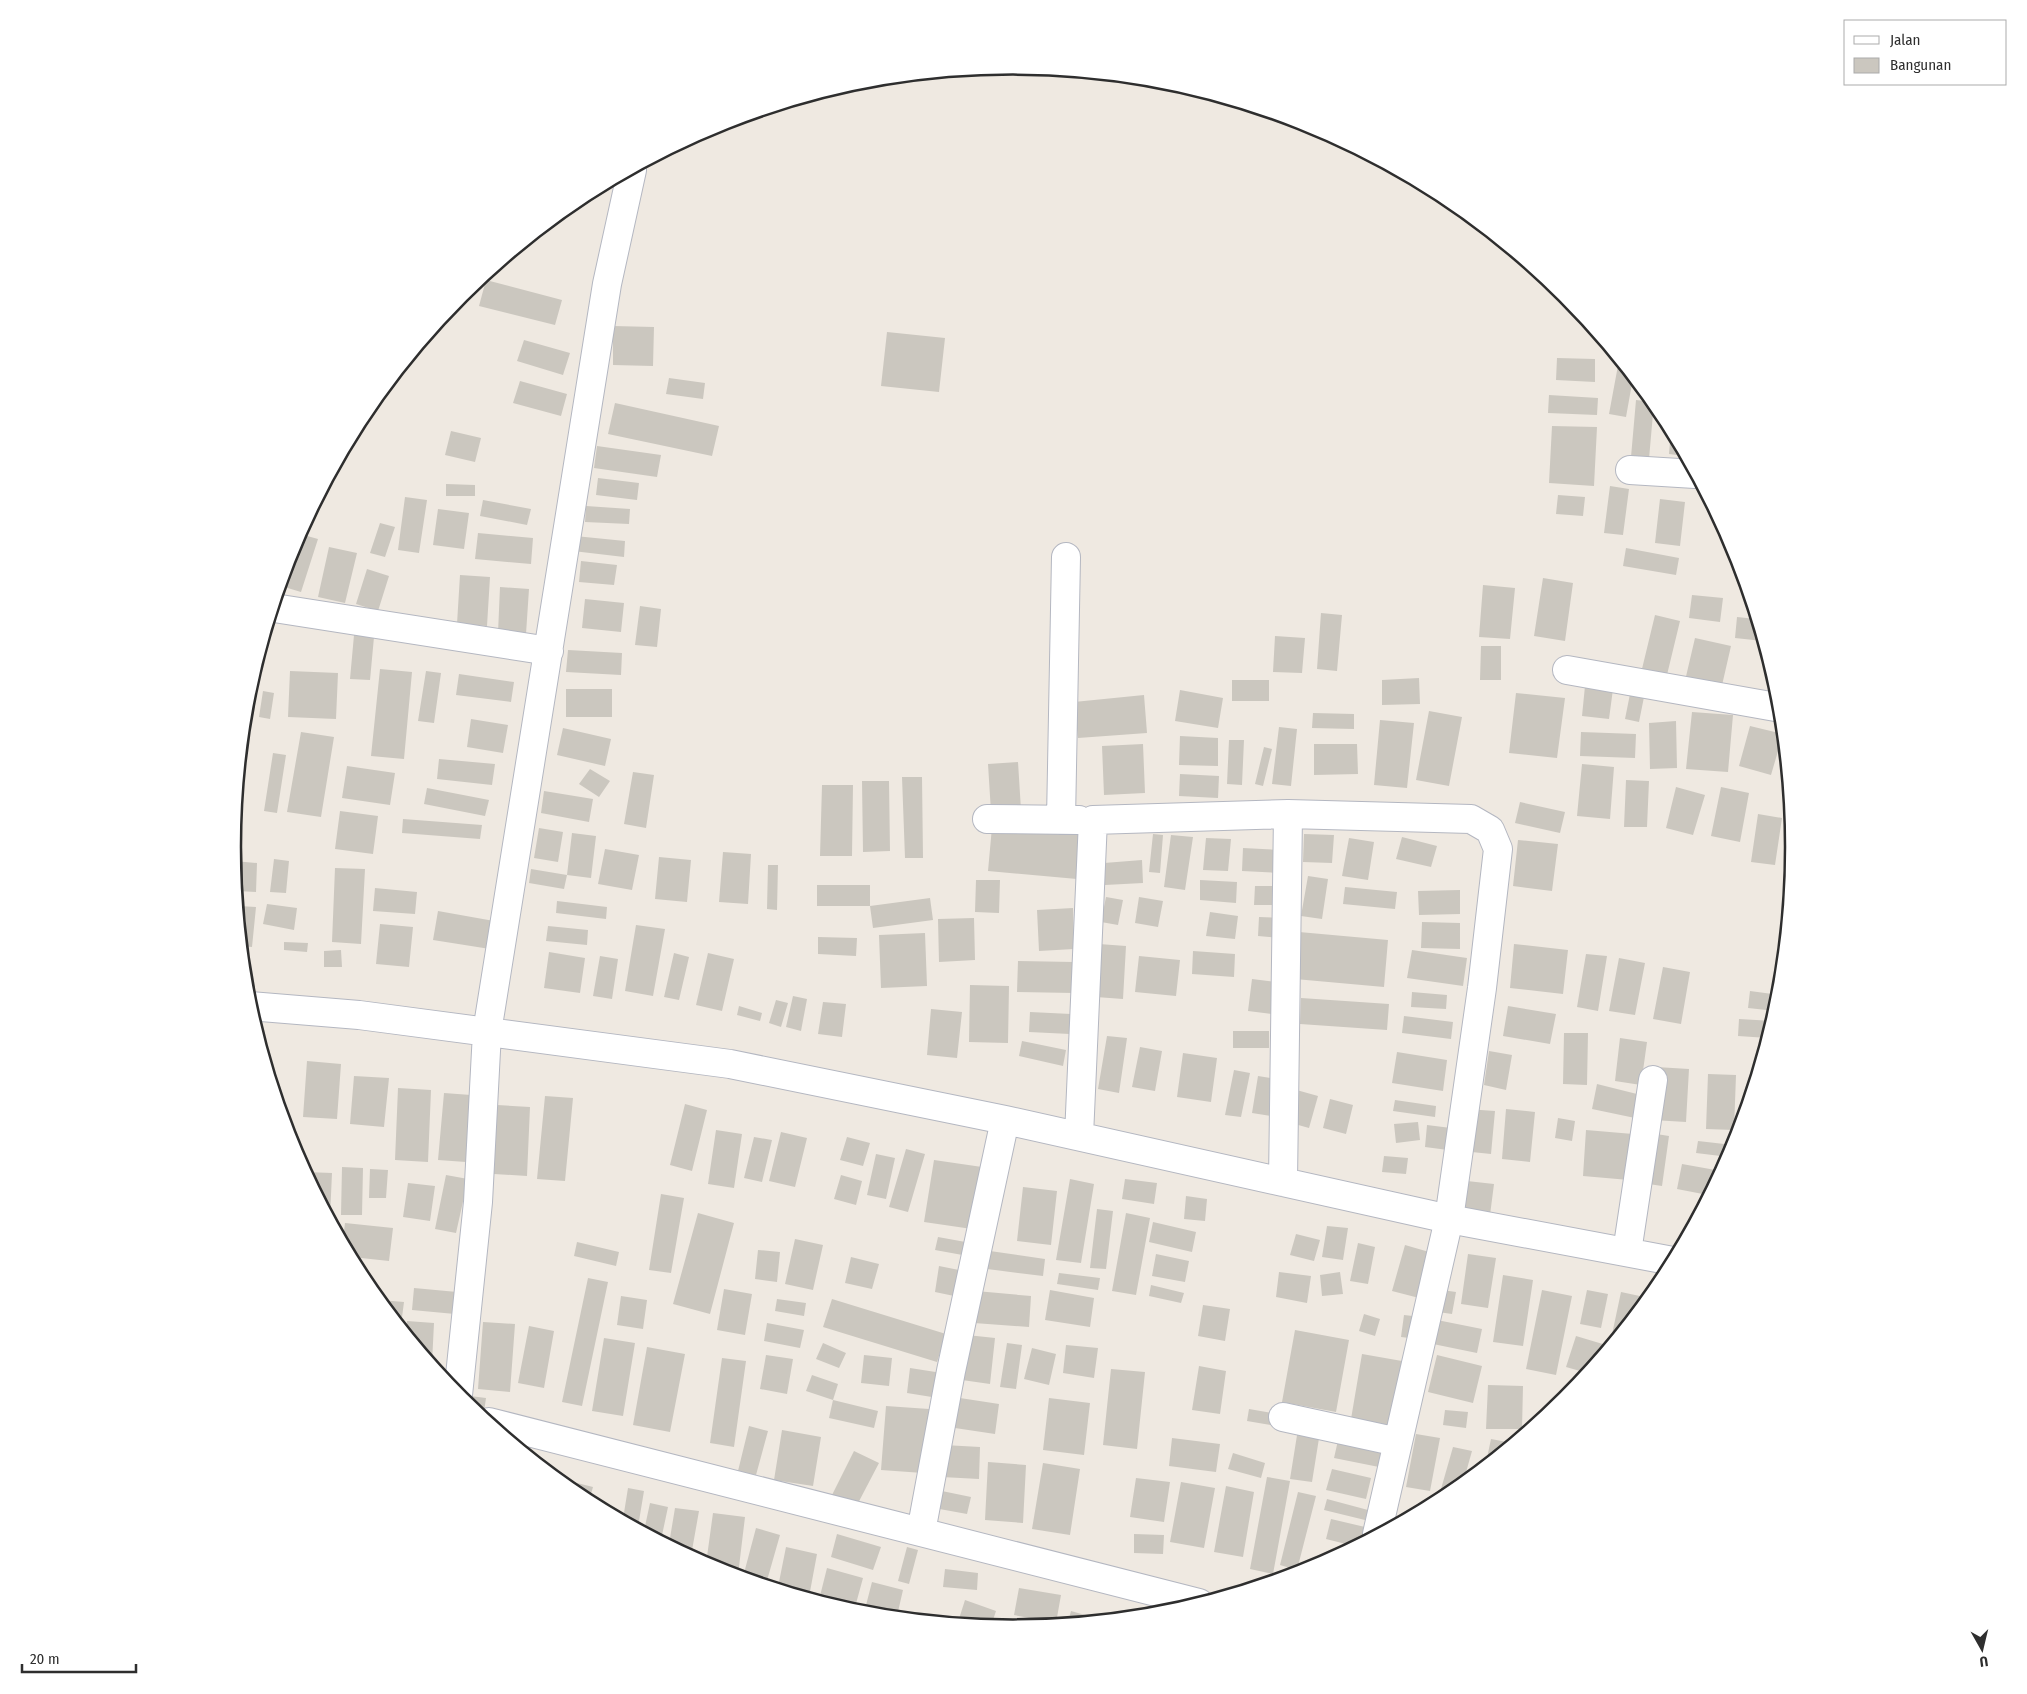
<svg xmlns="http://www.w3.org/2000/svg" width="2027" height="1694" font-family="'Fira Sans Condensed',sans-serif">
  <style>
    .building { fill: #cbc7bf }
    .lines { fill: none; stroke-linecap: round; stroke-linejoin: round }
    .minor-casing { stroke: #b4b7c1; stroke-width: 30 }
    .minor { stroke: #fff; stroke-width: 28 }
    .rim { fill: none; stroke: #2e2e2e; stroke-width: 2.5 }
  </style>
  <rect width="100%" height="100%" fill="#efe9e1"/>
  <path class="building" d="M486 280 562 300 555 325 479 306Z
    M613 326 654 327 653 366 613 365Z
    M887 332 945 338 939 392 881 386Z
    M524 340 570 353 563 375 517 361Z
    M1557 358 1595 359V382L1556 380Z
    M1619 360 1633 378 1626 417 1609 414Z
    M669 378 705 383 703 399 666 394Z
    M520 381 567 394 561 416 513 403Z
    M1549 395 1598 398 1597 415 1548 413Z
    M1636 400 1654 402 1649 459 1631 457Z
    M615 403 719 426 712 456 608 434Z
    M1552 426 1597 427 1594 486 1549 483Z
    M1671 429 1685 456 1669 454Z
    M451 431 481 438 475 462 445 455Z
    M597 446 661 455 657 477 594 468Z
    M598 478 639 483 637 500 596 495Z
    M446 484 475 485V496H446Z
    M1610 486 1629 489 1623 535 1604 533Z
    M1558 495 1585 497 1583 516 1556 514Z
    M405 497 427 500 419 553 398 550Z
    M1660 499 1685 502 1680 546 1655 543Z
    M483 500 531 509 527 525 480 516Z
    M586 506 630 509 629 524 585 522Z
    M438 509 469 513 464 549 433 545Z
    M380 523 395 527 385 557 370 553Z
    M478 533 533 538 531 564 475 559Z
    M300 534 318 539 301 592 281 586 292 548Z
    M575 536 625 541 624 557 573 551Z
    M329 547 357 553 345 603 318 597Z
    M1626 548 1679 558 1676 575 1623 566Z
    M581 561 617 565 614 585 579 582Z
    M367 569 389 576 378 611 356 604Z
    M460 575 490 577 487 626 457 624Z
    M1543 578 1573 583 1565 641 1534 636Z
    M1483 585 1515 588 1510 639 1479 637Z
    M500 587 529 589 526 634 498 633Z
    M1692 595 1723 598 1720 622 1689 618Z
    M585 599 624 603 621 632 582 628Z
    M640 606 661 609 657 647 635 645Z
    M1321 613 1342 615 1337 671 1317 669Z
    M1655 615 1680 621 1666 679 1641 673Z
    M1737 617 1756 619 1763 641 1735 638Z
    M354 635 374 637 370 680 350 679Z
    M266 636H268L252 697 248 696Z
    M1275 636 1305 638 1302 673 1273 672Z
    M1695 638 1731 646 1720 694 1684 685Z
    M1481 646H1501V680H1480Z
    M568 650 622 653 621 675 566 672Z
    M380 669 412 672 404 759 371 756Z
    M290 671 338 673 336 719 288 717Z
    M426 671 441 673 434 723 418 721Z
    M459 674 514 682 511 702 456 695Z
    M1419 678 1420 704 1382 705V680Z
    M1232 680H1269V701H1232Z
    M1585 686 1613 689 1609 719 1582 716Z
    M566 689H612V717H566Z
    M1631 689 1645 692 1639 722 1625 719Z
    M1180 690 1223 698 1218 728 1175 721Z
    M263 691 274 693 270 719 259 717Z
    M1516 693 1565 698 1557 758 1509 753Z
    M1144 695 1147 733 1078 738 1074 702Z
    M1429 711 1462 717 1449 786 1416 780Z
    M1692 712 1733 715 1728 772 1686 769Z
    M1313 713 1354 714V729L1312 728Z
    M471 719 508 725 503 753 467 747Z
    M1380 720 1414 723 1407 788 1374 785Z
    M1676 721 1677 768 1650 769 1649 723Z
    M1750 726 1783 734 1771 775 1739 766Z
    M1279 727 1297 729 1291 786 1272 784Z
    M563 728 611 739 605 766 557 755Z
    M301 732 334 737 321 817 287 812Z
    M1581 732 1636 734 1635 758 1580 756Z
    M1180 736 1218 738V766L1179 765Z
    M1229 740H1244L1242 785 1227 784Z
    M1143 744 1145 793 1104 795 1102 746Z
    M1314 744H1357L1358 774 1314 775Z
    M1264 747 1272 749 1263 786 1255 784Z
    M273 753 286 755 277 813 264 811Z
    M439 759 495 764 492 785 437 779Z
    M1018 762 1021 810 991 812 988 764Z
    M1582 764 1614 767 1610 819 1577 816Z
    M347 766 395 773 390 805 342 798Z
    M590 769 610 781 599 797 579 784Z
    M633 772 654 775 646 828 624 824Z
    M1180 774 1219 776 1218 798 1179 796Z
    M902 777H922L923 858H905Z
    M1626 780 1649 781 1647 827H1624Z
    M862 781H889L890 851 863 852Z
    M822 785H853L852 856H820Z
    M1676 787 1705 795 1693 835 1666 828Z
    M1721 787 1749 793 1740 842 1711 836Z
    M427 788 489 800 485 816 424 804Z
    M544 791 593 799 589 822 541 813Z
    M1520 802 1565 812 1560 833 1515 823Z
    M340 811 378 816 373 854 335 849Z
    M1758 814 1782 818 1775 865 1751 862Z
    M403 819 482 825 480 839 402 833Z
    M992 827 1081 835 1077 879 988 871Z
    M539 828 563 832 558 862 534 858Z
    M572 833 596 836 591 878 567 875Z
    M1153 834 1163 835 1160 873 1149 872Z
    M1304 834 1334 835 1332 863 1303 862Z
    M1171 835 1193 837 1185 890 1164 887Z
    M1402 837 1437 846 1431 867 1396 859Z
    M1206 838 1231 839 1228 871 1203 870Z
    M1349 838 1374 842 1368 880 1342 876Z
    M1518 840 1558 844 1552 891 1513 886Z
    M1243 848 1282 850 1280 873 1242 871Z
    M605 849 639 855 632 890 598 884Z
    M723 852 751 854 748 904 719 902Z
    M659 857 691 860 687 902 655 899Z
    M274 859 289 861 286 893 270 892Z
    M1142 860 1143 883 1105 885 1104 863Z
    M234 861 257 863 256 892 237 891Z
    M768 865H778L777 910 767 909Z
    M335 868 365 869 361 944 332 942Z
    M531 869 567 875 564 889 529 883Z
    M1308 876 1328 879 1322 919 1301 916Z
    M976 880H1000L999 913 975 912Z
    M1200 880 1237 882 1236 903 1200 900Z
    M817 885H870V906H817Z
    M1255 886H1283L1282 905H1254Z
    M1345 887 1397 892 1395 909 1343 904Z
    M375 888 417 892 415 914 373 911Z
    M1460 890V914L1419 915 1418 891Z
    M1106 897 1123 900 1118 925 1101 922Z
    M1139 897 1163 901 1158 927 1135 923Z
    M930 898 933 920 873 928 870 906Z
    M557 901 607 907 606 919 556 913Z
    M267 904 297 908 294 930 263 924Z
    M239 906 256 907 252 947 242 946Z
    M1073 908 1074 949 1039 951 1037 910Z
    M438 911 494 921 490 949 433 940Z
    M1210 912 1238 916 1235 939 1206 936Z
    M1259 917 1281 918 1280 938 1258 936Z
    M974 918 975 960 939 962 938 919Z
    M1422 922 1460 923V949L1421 948Z
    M380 924 413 927 409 967 376 964Z
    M636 925 665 929 653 996 625 991Z
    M548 926 588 930 587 945 546 941Z
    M1299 932 1388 940 1384 987 1295 979Z
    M925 933 927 986 881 988 879 935Z
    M818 937 857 938 856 956 818 954Z
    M284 942 308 943 307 952 284 950Z
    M1099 944 1126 946 1123 999 1096 997Z
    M1514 944 1568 950 1563 994 1510 988Z
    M341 950 342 967H324V951Z
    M1412 950 1467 958 1463 986 1407 978Z
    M1193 951 1235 954 1234 977 1192 974Z
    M549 952 585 958 580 993 544 988Z
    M674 953 689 957 679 1000 664 997Z
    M708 953 734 959 722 1011 696 1005Z
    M1586 954 1607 956 1598 1011 1577 1007Z
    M600 956 618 959 612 999 593 996Z
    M1139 956 1180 960 1176 996 1135 992Z
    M1619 958 1645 963 1635 1015 1609 1011Z
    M1018 961 1074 962V993L1017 992Z
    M1663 967 1690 972 1681 1024 1653 1019Z
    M1252 979 1283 983 1279 1015 1248 1011Z
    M970 985 1009 986 1008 1043 969 1042Z
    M1750 991 1780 995 1776 1011 1748 1008Z
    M1412 992 1447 995 1446 1009 1411 1007Z
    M793 996 807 999 801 1031 786 1027Z
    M1301 998 1389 1004 1387 1030 1300 1024Z
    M776 1000 788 1003 781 1027 769 1023Z
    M823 1002 846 1004 842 1037 818 1034Z
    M739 1006 762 1013 760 1021 737 1015Z
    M1508 1006 1556 1014 1550 1044 1503 1036Z
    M931 1009 962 1012 957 1058 927 1055Z
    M1030 1012 1071 1014 1070 1034 1029 1032Z
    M1404 1016 1453 1022 1451 1039 1402 1033Z
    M1739 1019 1773 1021 1768 1038 1738 1036Z
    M1233 1031H1269V1048H1233Z
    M1564 1033H1588L1587 1085 1563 1084Z
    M1107 1036 1127 1038 1119 1093 1098 1089Z
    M1620 1038 1647 1042 1641 1085 1615 1081Z
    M1022 1041 1066 1050 1063 1066 1019 1056Z
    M1140 1047 1162 1051 1155 1091 1132 1087Z
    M1489 1051 1512 1055 1506 1090 1484 1085Z
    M1397 1052 1447 1060 1443 1091 1392 1083Z
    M1183 1053 1217 1058 1211 1102 1177 1097Z
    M307 1061 341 1064 337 1119 303 1117Z
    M1656 1067 1689 1069 1686 1122 1653 1120Z
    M1234 1070 1250 1073 1241 1117 1225 1115Z
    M1708 1074 1736 1075 1734 1130 1706 1129Z
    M354 1076 389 1078 384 1127 350 1124Z
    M1258 1076 1277 1079 1271 1116 1252 1113Z
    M1597 1084 1641 1095 1635 1118 1592 1109Z
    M398 1088 431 1090 428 1162 395 1160Z
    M1293 1089 1318 1096 1309 1128 1284 1121Z
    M444 1093 471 1095 466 1162 438 1160Z
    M545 1096 573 1098 565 1181 537 1179Z
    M1330 1099 1353 1105 1346 1134 1323 1128Z
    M1395 1100 1436 1106 1435 1117 1393 1111Z
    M685 1104 707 1110 692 1171 670 1165Z
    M497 1105 530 1107 527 1176 494 1174Z
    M1466 1109 1495 1111 1491 1154 1462 1151Z
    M1506 1109 1535 1112 1530 1162 1502 1159Z
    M1558 1118 1575 1121 1572 1141 1555 1138Z
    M1418 1122 1420 1140 1396 1143 1394 1124Z
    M1427 1125 1451 1128 1448 1150 1425 1147Z
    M716 1130 742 1134 734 1188 708 1184Z
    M1586 1130 1633 1134 1629 1180 1583 1176Z
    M781 1132 807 1138 795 1187 769 1181Z
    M1650 1133 1669 1136 1662 1186 1642 1183Z
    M754 1137 772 1140 762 1182 744 1178Z
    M847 1137 870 1143 863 1166 840 1160Z
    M1698 1141 1733 1145 1732 1151 1729 1157 1696 1153Z
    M906 1149 925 1154 908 1212 889 1207Z
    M876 1154 895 1158 886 1199 867 1195Z
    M1384 1156 1408 1158 1406 1174 1382 1172Z
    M934 1160 982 1167 972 1229 924 1222Z
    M1682 1164 1721 1171 1708 1195 1677 1189Z
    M342 1167 363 1168 362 1215H341Z
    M370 1169 388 1170 386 1198H369Z
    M306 1172 332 1173 330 1217Z
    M446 1175 468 1179 456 1233 435 1229Z
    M841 1175 862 1181 856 1205 834 1199Z
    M1070 1179 1094 1184 1081 1263 1056 1260Z
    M1125 1179 1157 1183 1154 1204 1122 1199Z
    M1458 1180 1494 1184 1490 1215 1454 1210Z
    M408 1183 435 1186 430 1221 403 1217Z
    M1023 1187 1057 1191 1051 1245 1017 1241Z
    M661 1194 684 1198 671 1273 649 1270Z
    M1186 1196 1207 1199 1205 1221 1184 1219Z
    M1097 1209 1113 1211 1106 1269 1090 1268Z
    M698 1213 734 1223 710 1314 673 1304Z
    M1126 1213 1150 1218 1136 1295 1112 1291Z
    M1153 1222 1196 1232 1192 1252 1149 1242Z
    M345 1223 393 1228 389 1261 352 1257 343 1240Z
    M1327 1226 1348 1228 1343 1260 1322 1257Z
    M1296 1234 1320 1240 1314 1261 1290 1255Z
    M938 1237 971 1243 968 1256 935 1250Z
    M795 1239 823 1245 813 1290 785 1284Z
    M577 1242 619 1252 616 1266 574 1256Z
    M1358 1243 1375 1247 1368 1284 1350 1281Z
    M1405 1245 1436 1254 1423 1299 1392 1291Z
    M758 1250 780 1252 777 1282 755 1279Z
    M990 1251 1045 1259 1043 1276 987 1269Z
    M1156 1254 1189 1261 1185 1282 1152 1276Z
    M1468 1254 1496 1258 1488 1308 1461 1304Z
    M851 1257 879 1264 872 1289 845 1283Z
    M939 1266 964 1271 959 1297 935 1292Z
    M1279 1272 1311 1276 1307 1303 1276 1297Z
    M1340 1272 1343 1294 1322 1296 1320 1275Z
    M1059 1273 1100 1278 1098 1290 1057 1284Z
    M1503 1275 1533 1280 1523 1346 1493 1342Z
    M588 1278 608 1282 582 1406 562 1402Z
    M1151 1285 1184 1293 1181 1303 1149 1296Z
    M414 1288 457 1292 455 1314 412 1310Z
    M724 1289 752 1294 745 1335 717 1330Z
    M1050 1290 1094 1298 1090 1327 1045 1320Z
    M1442 1290 1456 1292 1452 1314 1438 1312Z
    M1542 1290 1572 1296 1556 1375 1526 1369Z
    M1587 1290 1608 1294 1601 1328 1580 1324Z
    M976 1291 1031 1296 1029 1327 974 1323Z
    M1621 1292 1649 1298 1610 1344Z
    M621 1296 647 1300 643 1329 617 1325Z
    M777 1299 806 1303 804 1316 775 1311Z
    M832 1299 946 1334 937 1362 823 1327Z
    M380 1300 404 1302 401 1325H400Z
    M1203 1305 1230 1309 1225 1341 1198 1336Z
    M1364 1314 1380 1319 1375 1336 1359 1331Z
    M1404 1315 1421 1317 1418 1339 1401 1337Z
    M1437 1320 1482 1329 1477 1353 1433 1344Z
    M407 1321 434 1323 432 1363 407 1332Z
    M483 1322 515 1324 510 1392 478 1389Z
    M767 1323 804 1330 800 1348 764 1341Z
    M529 1326 554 1331 544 1388 518 1383Z
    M1295 1330 1349 1340 1336 1412 1282 1402Z
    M967 1335 995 1338 990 1384 962 1380Z
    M1576 1336 1606 1345 1604 1353 1587 1373 1566 1367Z
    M604 1338 635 1343 623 1416 592 1411Z
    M823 1343 846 1353 839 1368 816 1359Z
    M1007 1343 1022 1345 1016 1389 1000 1387Z
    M1066 1345 1098 1348 1094 1378 1063 1373Z
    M647 1347 685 1354 670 1432 633 1425Z
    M1032 1348 1056 1354 1049 1385 1024 1379Z
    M1362 1354 1402 1361 1391 1426 1351 1419Z
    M766 1355 793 1359 787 1394 760 1389Z
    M864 1355 892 1358 889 1386 861 1383Z
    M1437 1355 1482 1366 1473 1403 1428 1392Z
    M722 1358 746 1361 734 1447 710 1443Z
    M1199 1366 1226 1371 1220 1414 1192 1410Z
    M910 1368 942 1373 938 1398 907 1393Z
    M1111 1369 1145 1372 1137 1449 1103 1445Z
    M812 1375 838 1384 833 1400 806 1391Z
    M1488 1385 1523 1386 1522 1429H1486Z
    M470 1396 486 1398 484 1412H477L470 1406Z
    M960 1398 999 1404 995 1434 955 1428Z
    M1049 1398 1090 1403 1084 1455 1043 1450Z
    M833 1400 878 1411 874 1428 829 1418Z
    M886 1406 929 1409 923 1473 881 1470Z
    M1249 1409 1278 1414 1276 1426 1247 1421Z
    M1445 1410 1468 1412 1466 1428 1443 1425Z
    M749 1426 768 1431 756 1475 738 1471Z
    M1298 1429 1320 1432 1312 1482 1290 1479Z
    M782 1430 821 1437 813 1486 774 1480Z
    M1416 1434 1440 1438 1430 1491 1406 1487Z
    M1339 1436 1384 1445 1379 1467 1334 1458Z
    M1172 1438 1220 1444 1216 1472 1169 1466Z
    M1491 1439 1512 1443 1493 1459 1487 1458Z
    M944 1445 980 1447 979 1479 942 1477Z
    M1453 1447 1472 1451 1463 1483 1445 1498 1439 1496Z
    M854 1451 879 1463 856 1507 832 1495Z
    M1233 1453 1265 1463 1261 1478 1228 1469Z
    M988 1462 1026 1465 1023 1523 985 1520Z
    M1043 1463 1080 1469 1070 1535 1032 1529Z
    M1332 1469 1371 1478 1366 1499 1326 1490Z
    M1267 1477 1290 1481 1273 1574 1250 1569Z
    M1136 1478 1170 1482 1164 1522 1130 1517Z
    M573 1482 593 1487 589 1501 571 1489Z
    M1181 1482 1215 1488 1204 1548 1170 1542Z
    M1226 1486 1254 1492 1243 1557 1214 1552Z
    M628 1488 644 1491 638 1527 623 1519Z
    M937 1490 971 1497 967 1514 934 1508Z
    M1298 1492 1316 1496 1297 1570 1280 1565Z
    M1327 1499 1368 1510 1365 1520 1324 1510Z
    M650 1503 668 1507 661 1540 644 1531Z
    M675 1508 699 1511 691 1556 669 1544Z
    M713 1513 745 1517 738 1575 706 1564Z
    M1331 1519 1365 1527 1360 1543 1354 1546 1326 1539Z
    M756 1528 780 1535 766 1584 743 1577Z
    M837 1534 881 1547 873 1570 831 1557Z
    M1134 1534 1164 1535 1163 1554 1134 1553Z
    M786 1547 817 1554 809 1597 778 1587Z
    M907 1547 918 1550 909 1584 898 1581Z
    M827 1568 863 1578 854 1611 819 1600Z
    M945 1569 978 1573 977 1590 943 1587Z
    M872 1582 903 1590 897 1616 864 1613Z
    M1019 1588 1061 1595 1056 1623 1014 1615Z
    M965 1600 996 1611 991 1626 958 1622Z
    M1071 1611 1085 1615 1084 1621 1068 1622Z"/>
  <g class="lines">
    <defs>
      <path id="minor" d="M1630 470 1695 474
        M274 608 549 651
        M1567 670 1781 708
        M987 819 1079 820
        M1061 820 1066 557
        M250 1006 359 1015 730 1064 1005 1120 1449 1219 1673 1261
        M1079 1136 1093 820 1288 814 1471 819 1490 830 1498 849 1482 988 1449 1219 1377 1534
        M1283 1182 1288 814
        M1627 1252 1653 1080
        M458 1395 478 1202 487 1032 607 284 632 170
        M1283 1417 1398 1442
        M489 1422 1199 1603
        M921 1532 951 1371 1005 1120"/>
    </defs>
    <use href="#minor" class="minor-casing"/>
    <use href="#minor" class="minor"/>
  </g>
  <path d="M0 0H2027V1694H0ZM241 847a772 772 0 1 1 1544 0a772 772 0 1 1-1544 0Z" fill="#fff" fill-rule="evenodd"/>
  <path class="rim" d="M241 847a772 772 0 1 1 1544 0a772 772 0 1 1-1544 0Z"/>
  <rect x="1844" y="20" width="162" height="65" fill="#ffffff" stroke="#ababab"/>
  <rect x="1854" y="36" width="25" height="8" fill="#ffffff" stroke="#ababab"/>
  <text x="1890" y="45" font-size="15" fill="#2e2e2e">Jalan</text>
  <rect x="1854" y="58" width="25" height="15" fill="#cbc7bf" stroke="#ababab"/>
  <text x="1890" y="70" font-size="15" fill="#2e2e2e">Bangunan</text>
  <g transform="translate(1982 1649) rotate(172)" stroke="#ffffff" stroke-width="4" paint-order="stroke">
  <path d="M0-4L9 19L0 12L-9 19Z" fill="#2e2e2e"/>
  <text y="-8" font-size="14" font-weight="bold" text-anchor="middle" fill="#2e2e2e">U</text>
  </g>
  <path d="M22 1664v8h114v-8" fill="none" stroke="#2e2e2e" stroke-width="2.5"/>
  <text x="30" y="1664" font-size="15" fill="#2e2e2e" stroke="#ffffff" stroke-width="4" paint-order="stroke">20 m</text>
</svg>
